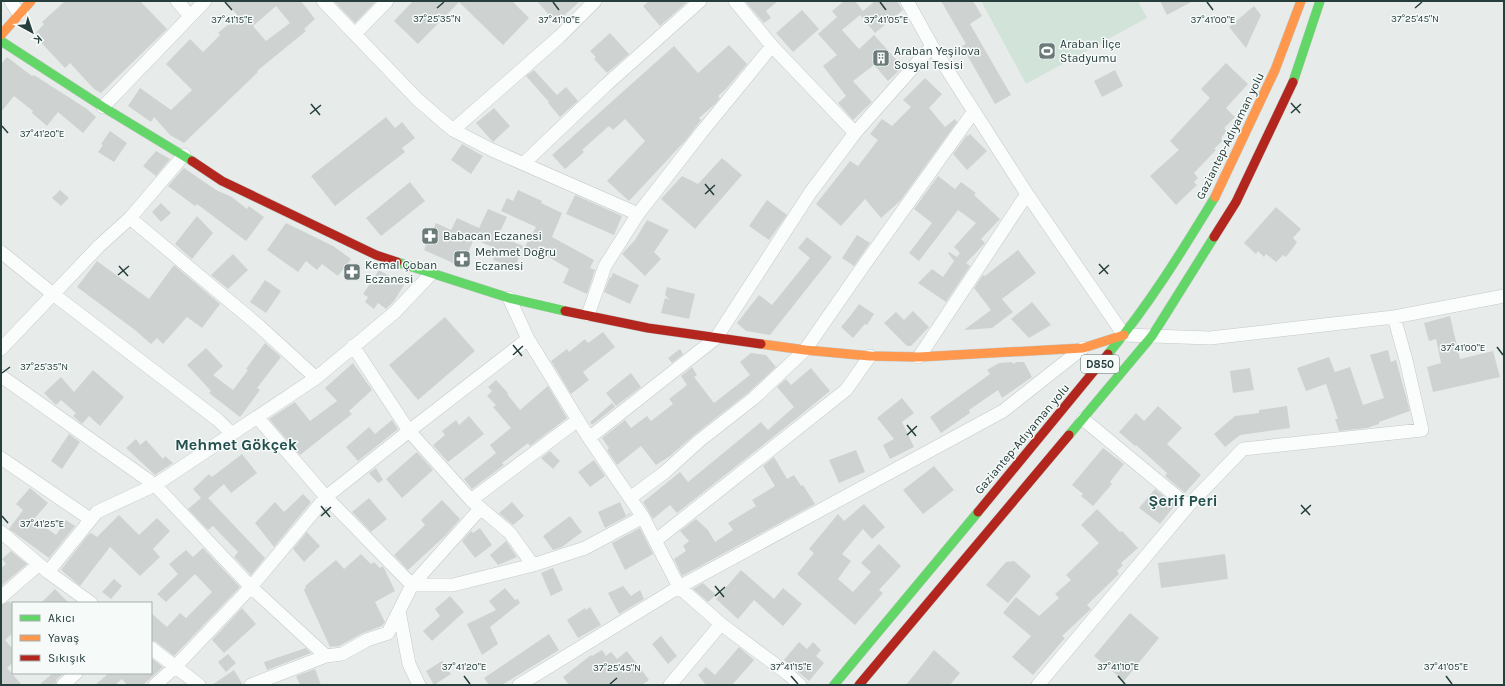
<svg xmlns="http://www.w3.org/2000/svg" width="1505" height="686" font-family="Karla,sans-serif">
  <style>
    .green { fill: #d2e4da }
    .building { fill: #ced3d2; fill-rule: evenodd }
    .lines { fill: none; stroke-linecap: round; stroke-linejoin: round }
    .street-casing { stroke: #c4c9c7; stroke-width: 14 }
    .fast-casing { stroke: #c3c9c8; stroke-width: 10 }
    .slow-casing { stroke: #c3c9c8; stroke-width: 10 }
    .jam-casing { stroke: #c3c9c8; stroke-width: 10 }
    .street { stroke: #fbfcfc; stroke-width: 13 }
    .fast { stroke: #63d668; stroke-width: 9 }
    .slow { stroke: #ff974d; stroke-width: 9 }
    .jam { stroke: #b3261e; stroke-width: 9 }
    .ticks { fill: none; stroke: #263e3c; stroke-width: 1.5 }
    .labels { text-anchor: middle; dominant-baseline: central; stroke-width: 3; stroke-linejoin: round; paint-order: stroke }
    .shield { fill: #f6faf9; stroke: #647675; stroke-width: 1 }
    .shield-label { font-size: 11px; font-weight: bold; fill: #263e3c }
    .poi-label { font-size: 12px; fill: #263e3c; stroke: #f6faf9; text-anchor: start }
    .street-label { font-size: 12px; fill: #263e3c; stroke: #f6faf9 }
    .district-label { font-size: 16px; font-weight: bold; fill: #234f4d; stroke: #f6faf9 }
    .ticks-label { font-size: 10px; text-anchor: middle; fill: #263e3c; stroke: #f6faf9; stroke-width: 3; stroke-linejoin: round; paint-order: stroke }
  </style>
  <rect width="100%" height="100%" fill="#e7ecea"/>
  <path class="green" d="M981 1H1138L1147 18 1026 84Z"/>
  <path class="building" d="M65 1H140L167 29 101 93 94 89 70 63 65 68 34 35 44 24 42 22Z
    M225 1H301L315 19 304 29 306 31 257 71 258 72 184 143 170 135 154 117 151 122 128 106 140 88 171 110 192 90 166 64 190 39 203 52 220 35 218 33 238 16ZM276 6 290 23 266 41 253 26Z
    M334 1H376L355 23Z
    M413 1H512L529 18 503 45 459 2 418 44 394 21Z
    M537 1H580L556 23Z
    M649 1H688L660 26 643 6Z
    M745 1H778L766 11 771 18 764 23Z
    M844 1H855L863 11 875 1H897L903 10 875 33 860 15 842 30 859 49 874 35 903 67 888 81 874 65 853 81 872 102 853 120 838 103 846 96 823 66 837 55 818 34 837 17 832 11Z
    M941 1H973L982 16 970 24 1011 95 995 104 962 46 966 44Z
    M1160 1H1193L1167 15Z
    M1254 6 1261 15 1246 48 1229 27Z
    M802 10 819 29 793 52 776 33Z
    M610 33 629 54 607 73 594 59 596 57 590 51Z
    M729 45 747 64 726 89 718 96 720 98 715 104 699 118 701 120 686 140 629 201 607 181 645 141 625 119 613 130 609 126 582 150 584 152 565 169 552 155 674 46 698 73Z
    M7 57 32 76 34 75 87 109 96 117 83 133 58 112 47 126 32 113 33 111 14 96 1 112V64Z
    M1226 63 1248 84 1226 108 1235 117 1224 128 1227 131 1221 138 1223 140 1214 149 1216 150 1194 173 1198 178 1194 182 1197 185 1176 205 1150 176 1179 150 1170 141 1210 98 1201 89Z
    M534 70 557 95 566 87 578 101 560 117 548 103 549 102 526 76Z
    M1115 70 1123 86 1102 97 1094 81Z
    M925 78 942 94 929 108 945 127 955 119 957 122 900 201 881 218 865 199 841 226 816 204 850 161 858 166 878 140 870 134 882 119 892 126 911 107 903 100Z
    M494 108 510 126 493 142 476 123Z
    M386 117 395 128 402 122 415 138 402 148 405 152 335 206 311 176Z
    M110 131 127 143 114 162 98 152 103 145 101 144Z
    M970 134 987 151 967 170 953 154 967 135 968 136Z
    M462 144 483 156 471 174 451 160Z
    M156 151 170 159 156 176 143 166Z
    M722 158 742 175 695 229 661 199 682 176 698 184Z
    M184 168 216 190 232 197 247 209 249 206 264 217 246 241 197 204 195 206 168 186Z
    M938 176 955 189 961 182 976 193 974 195 1000 219 981 239 985 243 966 263 970 266 946 302 918 283 932 269 943 277 954 261 948 253 949 252 957 257 960 253 954 247 976 223 958 210 919 261 909 253 932 223 914 209Z
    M410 182 425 201 381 236 366 218Z
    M60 190 69 198 61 206 52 198Z
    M518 190 542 201 541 203 562 213 552 237 594 260 590 268 595 270 587 294 563 283 569 269 542 253 539 259 523 250 536 227 501 211 507 198 513 201Z
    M575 195 622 216 614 235 566 214Z
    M767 200 787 215 769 240 749 226Z
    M161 203 171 213 161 222 152 212Z
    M1276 207 1301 229 1293 238 1297 242 1293 248 1286 257 1283 255 1276 262 1266 254 1264 257 1258 251 1256 254 1244 243Z
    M488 209 507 217 498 236 523 246 515 268 493 260 497 249 474 239 462 267 424 250 436 223 451 230 457 218 479 228Z
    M197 216 213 233 192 259 175 244Z
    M647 220 669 230 654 252 661 259 645 276 622 254 635 240Z
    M286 223 333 246 351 259 338 276 322 264 317 270 306 261 298 272 267 250Z
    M857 235 870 243 854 266 842 258Z
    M807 237 832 257 770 335 746 331 737 323 759 295 772 305 810 258 798 248Z
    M1018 250 1036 273 1002 299 1013 312 992 328 964 330 991 310 974 288 983 275 985 276Z
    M233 254 248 270 228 289 211 275Z
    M97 261 149 299 174 265 220 304 202 328 187 317 163 344 157 338 151 344 135 330 77 287Z
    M379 270 404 285 394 301 386 309 378 303 374 309 365 302 368 297 363 294Z
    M613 273 639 285 630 304 604 292 610 277 611 278Z
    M265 280 281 291 266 313 250 302Z
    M667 287 695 294 689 319 661 313 665 298 670 300 665 295Z
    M1032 302 1051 325 1029 338 1011 319Z
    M859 304 874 314 867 325 865 324 853 338 841 327 851 315Z
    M913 311 929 327 911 346H907L884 323 896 312 904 320Z
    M1450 316 1460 359 1493 351 1500 377 1433 392 1427 367 1441 363 1436 339 1429 341 1424 323Z
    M445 317 475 351 418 400 389 365Z
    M603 332 615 347 583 372 589 380 571 394 551 361 567 349 569 352 585 339 588 343Z
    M265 343 281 357 257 388 260 390 240 417 209 393 211 391 187 365 206 348 223 366 213 375 233 390 248 370 246 369Z
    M680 349 683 354 672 363 668 358Z
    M1388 350 1391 362 1396 360 1410 411 1379 422V424L1367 428 1339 431 1335 419H1338L1326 384 1306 391 1297 368 1329 357 1335 372 1350 367 1363 405 1384 398 1370 355Z
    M751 353 766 355 776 367 749 392 694 435 670 456 656 465 641 446 617 465 607 450 609 448 602 438 625 420 631 428 647 416 651 421 673 404 669 399 687 385 681 376 692 367 697 375 694 377 714 403 750 375 740 362Z
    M1012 362 1013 364 1017 362H1024L1032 377 1002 398 998 390 969 410 970 413 941 433 930 417 990 374 987 370 999 363Z
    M353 363 372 390 349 411 352 414 300 455 269 419 295 402 310 421 337 401 325 388Z
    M811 368 830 391 797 418 677 513 670 505 653 519 643 502 680 472 688 482 761 422 768 430 794 407 777 387 786 379 791 385Z
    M1250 368 1254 390 1233 393 1230 371Z
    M93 370 124 397 100 426 89 416 82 424 73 416 76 413 61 400 56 405 44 393 61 377 74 392Z
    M631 373 641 387 616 406 606 393Z
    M496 380 508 393 507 394 520 410 548 386 567 418 530 446 528 443 502 463 504 465 472 489 464 479 496 453 490 445 511 428 493 407 496 405 487 396 492 391 488 387Z
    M902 398 914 413 902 422 914 447 890 459 883 445 894 439 877 418Z
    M612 403 615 407 592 425 590 422Z
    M1158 406 1182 428 1167 444 1201 475 1185 493 1165 476 1167 473 1136 445 1135 446 1119 432 1136 413 1144 421Z
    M1287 406 1290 428 1240 435 1225 447 1214 434 1235 416 1259 413V410Z
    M469 416 484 434 448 462 433 445 445 435 442 431 456 420 459 425Z
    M392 420 398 429 358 461 346 447 369 427 375 434Z
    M69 434 80 442 62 469 51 461Z
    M136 439 140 445 146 440 163 459 165 456 173 463 155 475 126 448Z
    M1103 448 1124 464 1110 482 1112 484 1093 506 1081 496 1083 494 1072 485Z
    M856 450 865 472 839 483 829 460Z
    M550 451 560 461 553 469 541 458Z
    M417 452 433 470 402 498 386 479Z
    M242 454 257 473 231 493 224 484 208 498 265 558 251 575 234 557 238 552 213 526 208 530 188 509 201 498 193 489 209 474 212 477Z
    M774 457 787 479 794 475 801 486 803 485 815 504 682 576 674 559 686 551 683 546 689 541 680 531 696 519 708 530 715 542 733 530 728 523 756 506 752 500 775 486 763 466Z
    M594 460 605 476 590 487 578 472Z
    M934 466 954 490 923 514 903 490Z
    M376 468 383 480 378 483 369 473Z
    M30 488 48 503 34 519 56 535 66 520 75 526 49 558 9 529 23 510 16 504Z
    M1155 489 1175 505 1160 524 1139 508Z
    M303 494 311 502 274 547 255 523 275 502 284 512Z
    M369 498 387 519 371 532 352 512Z
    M442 500 460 519 446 535 408 570 394 555 425 525 421 520Z
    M512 502 524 516 513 525 499 513Z
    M620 502 626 516 630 513 631 514 605 528 598 512Z
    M864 504 885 527 872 539 863 529 842 554 851 561 838 579 853 592 871 572 861 563 879 544 901 566 879 590 883 593 855 625 797 574 814 553 809 549 838 514 844 521Z
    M1097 509 1120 532 1122 531 1138 548 1121 563 1123 565 1117 571 1119 574 1087 605 1091 609 1062 636 1065 638 1033 675 1012 657 1031 636 1003 613 1016 597 1039 616 1059 598 1055 594 1071 580 1066 575 1099 543 1081 525Z
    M119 515 139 535 157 518 170 531 153 549 160 557 140 576 110 547 80 586 61 570 63 567 88 535 91 533 97 537Z
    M570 516 582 532 562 547 553 550 543 536Z
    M480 528 492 545 475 558 462 541 471 531 473 533Z
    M640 528 653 554 625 570 612 543Z
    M307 532 320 546 304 562 293 549Z
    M506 541 517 557 498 565 490 555Z
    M203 548 240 587 174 656 156 642 151 640V613L167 627 180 613 186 618 212 592 195 574 166 602 157 594 178 574 169 564 186 550 193 557Z
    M11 551 27 564 1 586V568L6 564 2 559Z
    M361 554 371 564 374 562 380 568 383 566 395 591 375 602 385 622 382 626 363 633 339 646 330 647 304 590 306 587 305 586 336 560 344 569Z
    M1225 554 1228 579 1161 588 1158 563Z
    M1014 561 1031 576 1008 603 986 585 1006 562Z
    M553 568 563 590 551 596 541 573Z
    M741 570 774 599 783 588 802 604 783 626 754 600 738 619 716 599Z
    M114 579 122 586 111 599 102 592Z
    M703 583 716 595 708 602 693 589Z
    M623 586 631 596 640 590 644 599 619 614 608 593Z
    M505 588 515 600 518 599 520 603 490 627 498 644 482 655 467 624 496 610 489 601Z
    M55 589 69 603H41Z
    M450 596 464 612 432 641 423 631 440 616 435 609Z
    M9 601 13 605V633L5 640 13 649V662L7 668 22 685H1V605Z
    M590 607 601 625 578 638 567 620 585 608 586 610Z
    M242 608 256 624 224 653 212 640Z
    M1130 613 1159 638 1124 681 1094 656Z
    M549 634 559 650 502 685H489L484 678Z
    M661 636 677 656 668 664 652 644Z
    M799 642 807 649 813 642 821 650 816 656 824 663 809 681 784 660Z
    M739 647 754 660 732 685H706L698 675 706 667 715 675Z
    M306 648 311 653 267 670 264 662Z
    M602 650 606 656 611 652 617 659 627 651 649 680 642 685H569L563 677 591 655 592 656Z
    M934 650 960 673 950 685H906Z
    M228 654 236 663 226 672 218 662Z
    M151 658 163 667 143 685H127L122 679 115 685H95L109 673H151Z
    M442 661 451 674 434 685 426 671Z
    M315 669 321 685H300L296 676Z
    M234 670 243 685H212Z
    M53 673H64L57 679 55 685H39Z"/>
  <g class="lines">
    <defs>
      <path id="street" d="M11 1 19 14
        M177 1 190 16
        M323 1 418 100 453 130 492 150 638 214
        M735 1 772 46 855 133
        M907 1 932 46 1027 194 1124 335 1210 338 1394 317 1504 296
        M355 34 387 1
        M103 107 205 1
        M453 130 559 37 595 1
        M524 163 606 85 700 1
        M130 218 258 325 316 378
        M1 252 53 294 218 420 232 434
        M509 298 528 339 589 438 643 517 679 587 721 624 788 674 800 685
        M588 315 605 266 638 214 701 133 772 46
        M353 346 409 431 471 500 510 533 533 565
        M1 349 99 246 130 218 184 155
        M919 357 1027 194
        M1 376 155 485 251 587 326 656
        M257 417 326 497 412 585H453L533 565 585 548 643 517
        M1083 419 1188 506
        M589 438 716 338 810 193 855 133 932 46
        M1 458 90 519
        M630 498 665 472 699 441 754 398 805 350 864 265 974 111
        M471 500 578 420
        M1 532 48 572 91 603
        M655 541 846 390 870 356
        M48 572 97 512 155 485 316 378 395 312 431 274
        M1 597 38 565
        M399 611 409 664 419 685
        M151 648 199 685
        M63 685 76 673
        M155 685 175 667 251 587 326 497 409 431 528 339
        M251 685 326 656 342 654 367 640 388 633 412 585 480 509
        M519 685 679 587 1003 411 1083 348
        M670 685 721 624
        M1038 685 1188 506 1243 449 1422 430 1406 360 1394 317"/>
      <path id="fast" d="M1 41 103 107 192 161
        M1293 82 1320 1
        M397 262 509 298 565 311
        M1108 354C1149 305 1182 251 1215 197
        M1069 435 1152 336 1214 237
        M834 685 978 512"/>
      <path id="slow" d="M1 35 31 1
        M1215 197 1275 70 1301 1
        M761 344 805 350 870 356 919 357 1083 348 1124 335"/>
      <path id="jam" d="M192 161 222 181 376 255 397 262
        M1214 237 1236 202 1293 82
        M565 311 648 328 761 344
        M978 512 1108 354
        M859 685 1069 435"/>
    </defs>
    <use href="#street" class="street-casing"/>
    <use href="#fast" class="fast-casing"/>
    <use href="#slow" class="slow-casing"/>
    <use href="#jam" class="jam-casing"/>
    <use href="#street" class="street"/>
    <use href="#fast" class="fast"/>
    <use href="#slow" class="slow"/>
    <use href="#jam" class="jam"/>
  </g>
  <path class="ticks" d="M225 2 232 10M553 2 559 10M880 2 886 10M1207 2 1213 10M437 8 444 2M1415 8 1422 2M1291 103 1300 113M311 104 320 115M1291 113 1301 104M310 114 321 105M2 126 8 133M705 184 714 195M705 194 715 185M1099 264 1108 274M119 266 128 276M1099 274 1109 265M118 275 129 266M513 345 522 356M1497 347 1503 355M513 355 523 346M2 373 10 367M907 425 916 436M907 435 917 426M1301 505 1310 515M321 506 330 517M1301 514 1311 505M2 516 8 523M321 516 331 507M715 586 724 597M715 596 725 587M464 676 470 684M791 676 798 684M1118 676 1125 684M1446 676 1452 684M610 684 617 678"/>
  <defs>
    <symbol id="stadium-square" viewBox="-11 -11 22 22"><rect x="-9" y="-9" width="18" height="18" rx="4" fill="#6a7b79" stroke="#f6faf9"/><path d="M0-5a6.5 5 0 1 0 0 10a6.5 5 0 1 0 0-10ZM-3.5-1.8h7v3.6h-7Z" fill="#fff"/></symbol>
    <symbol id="building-square" viewBox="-11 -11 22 22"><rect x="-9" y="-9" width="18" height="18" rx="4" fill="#6a7b79" stroke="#f6faf9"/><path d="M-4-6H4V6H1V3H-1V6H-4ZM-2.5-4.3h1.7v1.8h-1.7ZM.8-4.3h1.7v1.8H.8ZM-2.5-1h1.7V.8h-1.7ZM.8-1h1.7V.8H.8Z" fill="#fff"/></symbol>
    <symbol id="pharmacy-square" viewBox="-11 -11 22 22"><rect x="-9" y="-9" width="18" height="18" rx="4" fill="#6a7b79" stroke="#f6faf9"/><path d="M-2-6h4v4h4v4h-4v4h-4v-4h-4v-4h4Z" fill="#fff"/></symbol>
  </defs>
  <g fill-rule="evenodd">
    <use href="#stadium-square" x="1037" y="41" width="20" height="20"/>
    <use href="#building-square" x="871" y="48" width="20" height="20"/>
    <use href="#pharmacy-square" x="420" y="226" width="20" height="20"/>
    <use href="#pharmacy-square" x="452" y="249" width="20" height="20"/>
    <use href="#pharmacy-square" x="342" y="262" width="20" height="20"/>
  </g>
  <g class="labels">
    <rect class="shield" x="1081" y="355" width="38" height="18" rx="3"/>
    <g class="shield-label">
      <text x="1100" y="364">D850</text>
    </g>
    <g class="poi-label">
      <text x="1060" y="44">Araban İlçe<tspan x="1060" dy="14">Stadyumu</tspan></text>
      <text x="894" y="51">Araban Yeşilova<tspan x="894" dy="14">Sosyal Tesisi</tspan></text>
      <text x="443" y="236">Babacan Eczanesi</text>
      <text x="475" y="252">Mehmet Doğru<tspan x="475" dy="14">Eczanesi</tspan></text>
      <text x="365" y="265">Kemal Çoban<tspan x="365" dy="14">Eczanesi</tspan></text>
    </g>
    <g class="street-label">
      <text transform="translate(1230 136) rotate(-64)">Gaziantep-Adıyaman yolu</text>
      <text transform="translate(1022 439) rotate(-50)">Gaziantep-Adıyaman yolu</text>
    </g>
    <g class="district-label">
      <text x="236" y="444">Mehmet Gökçek</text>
      <text x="1183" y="500">Şerif Peri</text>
    </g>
  </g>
  <g class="ticks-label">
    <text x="1415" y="22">37°25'45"N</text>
    <text x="437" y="22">37°25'35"N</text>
    <text x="232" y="23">37°41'15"E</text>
    <text x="559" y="23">37°41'10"E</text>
    <text x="886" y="23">37°41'05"E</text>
    <text x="1213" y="23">37°41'00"E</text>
    <text x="42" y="137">37°41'20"E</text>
    <text x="1463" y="351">37°41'00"E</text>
    <text x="44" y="370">37°25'35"N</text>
    <text x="42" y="527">37°41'25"E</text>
    <text x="464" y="670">37°41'20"E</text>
    <text x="791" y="670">37°41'15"E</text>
    <text x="1118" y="670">37°41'10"E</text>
    <text x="1446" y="670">37°41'05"E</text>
    <text x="617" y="671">37°25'45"N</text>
  </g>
  <rect width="1505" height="686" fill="none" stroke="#263e3c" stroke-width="4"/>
  <rect x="12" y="602" width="140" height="72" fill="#f6faf9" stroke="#a3afad"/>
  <rect x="20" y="615" width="20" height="6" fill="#63d668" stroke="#a3afad"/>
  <text x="48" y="622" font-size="12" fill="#263e3c">Akıcı</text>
  <rect x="20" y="635" width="20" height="6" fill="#ff974d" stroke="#a3afad"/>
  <text x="48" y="642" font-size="12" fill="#263e3c">Yavaş</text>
  <rect x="20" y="655" width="20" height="6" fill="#b3261e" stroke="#a3afad"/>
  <text x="48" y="662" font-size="12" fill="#263e3c">Sıkışık</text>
  <g transform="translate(32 32) rotate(140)" stroke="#f6faf9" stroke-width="3" paint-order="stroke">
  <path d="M0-3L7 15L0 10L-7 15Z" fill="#263e3c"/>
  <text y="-6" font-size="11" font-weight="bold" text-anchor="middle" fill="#263e3c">K</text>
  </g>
</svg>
